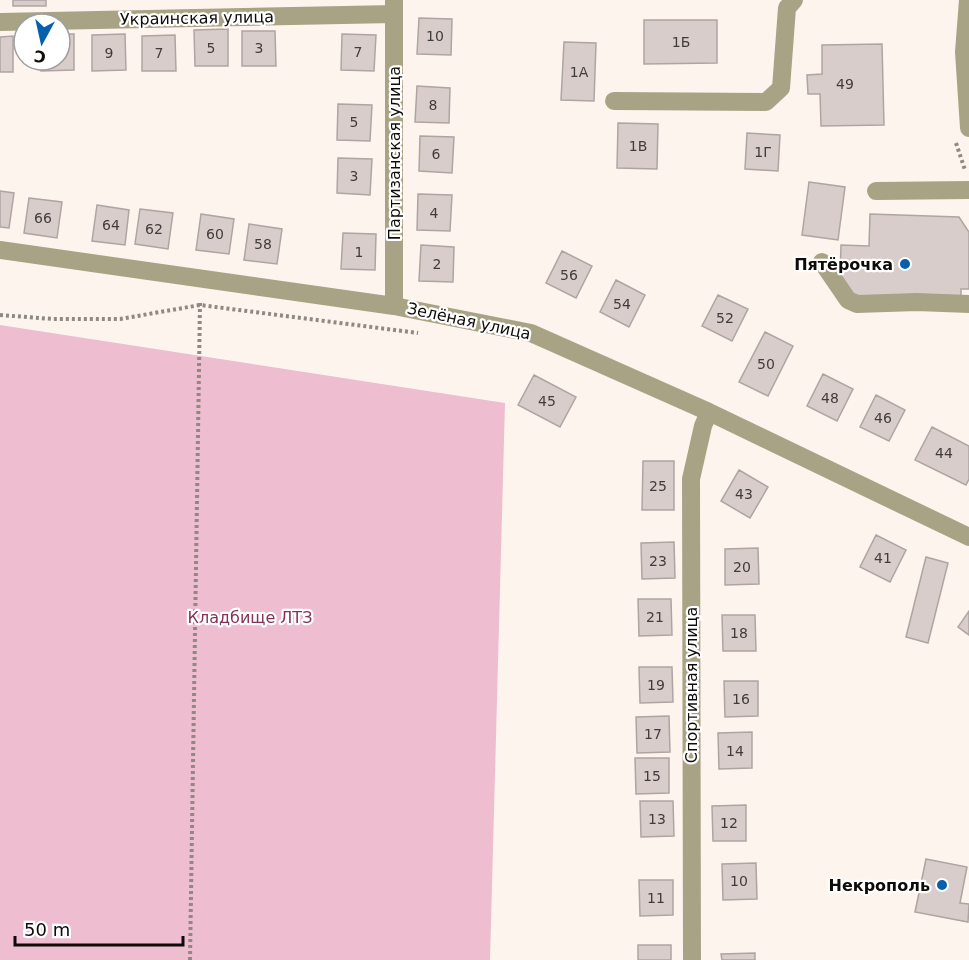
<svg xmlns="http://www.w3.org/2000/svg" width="969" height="960" font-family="'DejaVu Sans',sans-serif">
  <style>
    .green { fill: #eebdd0 }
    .building { fill: #d9cdcb; stroke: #afa4a2; stroke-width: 1.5 }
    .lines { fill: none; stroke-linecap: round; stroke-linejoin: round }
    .path { stroke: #8e8983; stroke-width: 4; stroke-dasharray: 3 3; stroke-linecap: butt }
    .minor { stroke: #a9a386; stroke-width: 18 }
    .poi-dot { fill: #0760ae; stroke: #fff; stroke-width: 2 }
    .labels { text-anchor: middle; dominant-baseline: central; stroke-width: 4.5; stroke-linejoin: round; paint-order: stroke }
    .number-label { font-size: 14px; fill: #413c3a }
    .street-label { font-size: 16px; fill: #0e0b09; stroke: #fff }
    .poi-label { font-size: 16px; font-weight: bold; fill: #0e0b09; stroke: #fff; text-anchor: end }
    .park-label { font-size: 16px; fill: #843258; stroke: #fff }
  </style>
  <rect width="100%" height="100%" fill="#fdf5ed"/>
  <path class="green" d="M0 325 505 403 490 960H0Z"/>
  <path class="building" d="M13 0H46V6H13Z
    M419 18 452 19 451 55 417 54Z
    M644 20H717V63L644 64Z
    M228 29V66H195L194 30Z
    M242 31H275L276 66H242Z
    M60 34H74V70L41 71V60H60Z
    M125 34 126 70 92 71V35Z
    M342 34 376 35 374 71 341 70Z
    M175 35 176 71H142V36Z
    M13 36V72H0V37Z
    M564 42 596 43 594 101 561 100Z
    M882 44 884 125 821 126 820 94H808L807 75 822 74V45Z
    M417 86 450 88 449 123 415 122Z
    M338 104 372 105 370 141 337 140Z
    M618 123 658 124 657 169 617 168Z
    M747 133 780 135 778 171 745 169Z
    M420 136 454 137 452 173 419 171Z
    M338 158 372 159 370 195 337 193Z
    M809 182 845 187 838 240 802 235Z
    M0 191 14 193 9 228 0 227Z
    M418 194 452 195 450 231 417 230Z
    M29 198 62 202 57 238 24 233Z
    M97 205 129 210 125 245 92 241Z
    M140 209 173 213 168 249 135 244Z
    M201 214 234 219 229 254 196 250Z
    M870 214 959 217 969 232V289H961V298L856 297 840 282 841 245 869 246Z
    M249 224 282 229 277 264 244 260Z
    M343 233 376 234 375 270 341 269Z
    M421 245 454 247 453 282 419 281Z
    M562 251 592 266 576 298 546 283Z
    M616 280 645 295 629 327 600 312Z
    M718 295 748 309 732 341 702 326Z
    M765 332 793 346 768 396 739 382Z
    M823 374 853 389 837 421 807 406Z
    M534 375 576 397 560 427 518 405Z
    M876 395 905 410 889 441 860 427Z
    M932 427 969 446V479L966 485 915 460Z
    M643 461H674V510H642Z
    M739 470 768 487 750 518 721 501Z
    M876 535 906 550 890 582 860 567Z
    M674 542 675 578 642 579 641 543Z
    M758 548 759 584 725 585V549Z
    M926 557 948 563 928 643 906 637Z
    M638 599H671L672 635 639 636Z
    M969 611V635L958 627Z
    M722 615H755L756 651H723Z
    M639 667H672L673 702 640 703Z
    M724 681H758V716L725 717Z
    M669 716 670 752 637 753 636 717Z
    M752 732V768L719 769 718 733Z
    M635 758H669V793L636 794Z
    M640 801H673L674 836 641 837Z
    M746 805V841H713L712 806Z
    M926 859 967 867 960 903 969 904 968 922 915 912Z
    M756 863 757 899 723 900 722 864Z
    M639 880H673V915L640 916Z
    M638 945H671V960H638Z
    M755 953V960H722L721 954Z"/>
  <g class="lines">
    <path class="path" d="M956 143 965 170
      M0 315 53 319H120L200 305 418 333
      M190 960 200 303"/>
    <path class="minor" d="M394 0V306
      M968 0 964 52 969 128
      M0 22 394 14
      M614 101 766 102 781 88 787 8 794 0
      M876 191 969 190
      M0 250 394 306 531 333 709 412 969 537
      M822 262 848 300 857 304 917 302 969 304
      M692 960 691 479 703 426 709 412"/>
  </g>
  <g class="poi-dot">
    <circle cx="905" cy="264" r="6"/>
    <circle cx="942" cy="885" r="6"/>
  </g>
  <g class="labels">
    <g class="number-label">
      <text x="435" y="36">10</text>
      <text x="681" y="42">1Б</text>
      <text x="211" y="48">5</text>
      <text x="259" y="48">3</text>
      <text x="358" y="52">7</text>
      <text x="109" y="53">9</text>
      <text x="159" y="53">7</text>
      <text x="579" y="72">1А</text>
      <text x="845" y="84">49</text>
      <text x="433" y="105">8</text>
      <text x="354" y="122">5</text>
      <text x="638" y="146">1В</text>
      <text x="763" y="152">1Г</text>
      <text x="436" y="154">6</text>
      <text x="354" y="176">3</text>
      <text x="434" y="213">4</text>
      <text x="43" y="218">66</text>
      <text x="111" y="225">64</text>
      <text x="154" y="229">62</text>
      <text x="215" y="234">60</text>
      <text x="263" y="244">58</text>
      <text x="359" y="252">1</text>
      <text x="437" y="264">2</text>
      <text x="569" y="275">56</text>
      <text x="622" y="304">54</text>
      <text x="725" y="318">52</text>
      <text x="766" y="364">50</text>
      <text x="830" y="398">48</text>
      <text x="547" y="401">45</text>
      <text x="883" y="418">46</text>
      <text x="944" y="453">44</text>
      <text x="658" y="486">25</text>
      <text x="744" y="494">43</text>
      <text x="883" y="558">41</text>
      <text x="658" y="561">23</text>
      <text x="742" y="567">20</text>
      <text x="655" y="617">21</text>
      <text x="739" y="633">18</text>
      <text x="656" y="685">19</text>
      <text x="741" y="699">16</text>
      <text x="653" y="734">17</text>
      <text x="735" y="751">14</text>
      <text x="652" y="776">15</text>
      <text x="657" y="819">13</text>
      <text x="729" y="823">12</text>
      <text x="739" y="881">10</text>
      <text x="656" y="898">11</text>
    </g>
    <g class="street-label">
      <text transform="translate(197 18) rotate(-1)">Украинская улица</text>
      <text transform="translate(394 153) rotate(-90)">Партизанская улица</text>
      <text transform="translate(469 321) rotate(12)">Зелёная улица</text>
      <text transform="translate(691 685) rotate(-90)">Спортивная улица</text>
    </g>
    <g class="poi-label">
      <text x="893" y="264">Пятёрочка</text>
      <text x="930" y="885">Некрополь</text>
    </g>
    <g class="park-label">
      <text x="250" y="617">Кладбище ЛТЗ</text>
    </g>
  </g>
  <g transform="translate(42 42) rotate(188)"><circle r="28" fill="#ffffff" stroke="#9f9d9d" stroke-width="1.5"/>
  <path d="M0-4.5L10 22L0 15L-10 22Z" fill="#0760ae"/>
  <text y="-9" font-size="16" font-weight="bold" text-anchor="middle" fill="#0e0b09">С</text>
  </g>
  <path d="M15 936v9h168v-9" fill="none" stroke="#0e0b09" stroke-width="3"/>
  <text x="24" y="936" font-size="18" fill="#0e0b09" stroke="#ffffff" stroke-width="4.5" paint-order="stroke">50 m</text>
</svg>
